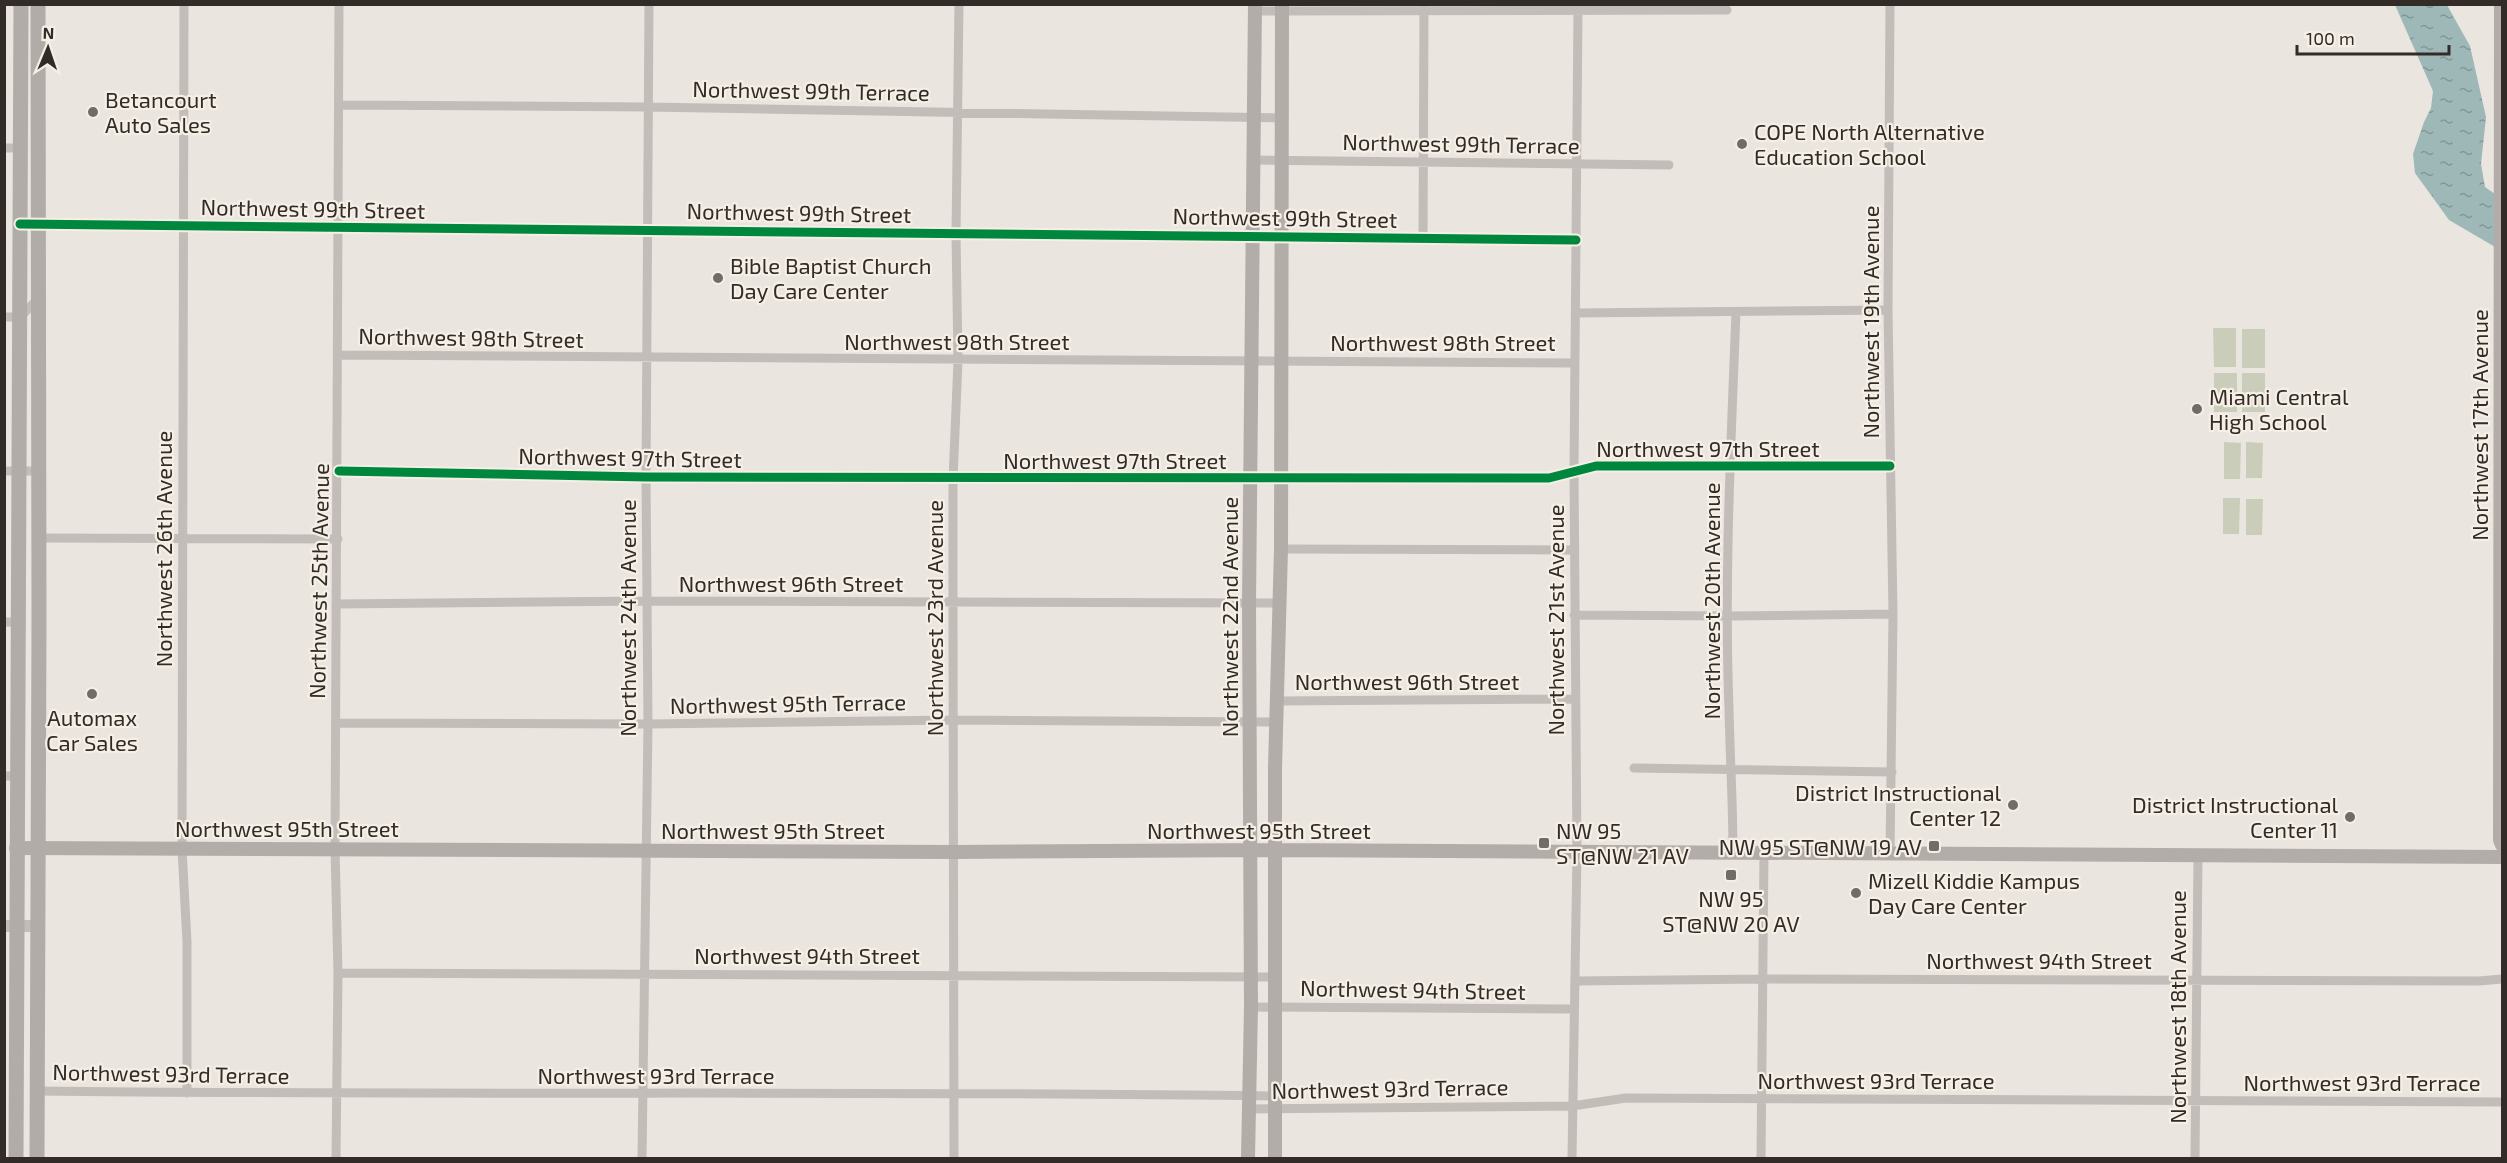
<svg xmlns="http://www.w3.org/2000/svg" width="2507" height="1163" font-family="'Exo 2',sans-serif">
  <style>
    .green { fill: #cbcdbb }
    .water { fill: url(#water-ripples) }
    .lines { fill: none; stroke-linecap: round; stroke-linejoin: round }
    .minor { stroke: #c2bdb9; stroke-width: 9 }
    .tertiary { stroke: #c2bdb9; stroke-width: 12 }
    .secondary { stroke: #b3ada9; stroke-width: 14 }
    .primary { stroke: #b1aca8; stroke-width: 15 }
    .cycleway-casing { stroke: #f6efe6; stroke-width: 13 }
    .cycleway { stroke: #00873e; stroke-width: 9 }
    .poi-dot { fill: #726c67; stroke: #f6efe6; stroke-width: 2 }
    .labels { text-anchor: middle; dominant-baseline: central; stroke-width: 4.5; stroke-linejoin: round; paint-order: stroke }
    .street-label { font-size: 22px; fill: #322b27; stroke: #f6efe6 }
    .poi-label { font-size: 22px; fill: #322b27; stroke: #f6efe6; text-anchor: start }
  </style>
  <defs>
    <pattern id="water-ripples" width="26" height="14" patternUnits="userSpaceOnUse" patternTransform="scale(1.5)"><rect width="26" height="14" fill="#9eb8b8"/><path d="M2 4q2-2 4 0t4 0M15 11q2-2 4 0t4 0" fill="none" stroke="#819696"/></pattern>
  </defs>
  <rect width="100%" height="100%" fill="#eae5df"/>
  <path class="green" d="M2213 328H2236V367H2214Z
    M2242 329H2265V368H2242Z
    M2214 373H2237V412H2214Z
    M2242 373H2265V412H2242Z
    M2224 442 2241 443 2240 479H2224Z
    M2246 442 2263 443 2262 478H2246Z
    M2223 498H2240L2239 534H2223Z
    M2246 499H2263L2262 535H2246Z"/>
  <path class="water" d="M2395 5H2447L2470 46 2486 117 2481 164 2485 187 2502 199V251L2449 220 2415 173 2413 154 2424 122 2431 108 2433 91Z"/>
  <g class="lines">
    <path class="minor" d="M184 4 182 849 187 942V1093
      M1890 4 1888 310 1893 614 1890 855
      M1255 11 1727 10
      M340 105 649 107 1282 118
      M4 148H21
      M1253 160 1669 165
      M20 224 1576 240
      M1423 238 1424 7
      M1576 313 1888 310
      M4 317H20L39 298
      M339 355 1575 363
      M4 471H38
      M339 471 646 477 1549 478 1596 466H1890
      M38 538 338 539
      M1281 549 1574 550
      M337 604 647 601 1280 603
      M1574 615 1729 616 1893 614
      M4 622H17
      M1277 701 1574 699
      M336 723 648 724 954 720 1277 722
      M1634 768 1892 772
      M4 776H16
      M1733 854C1733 805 1730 757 1729 708 1724 577 1731 444 1736 312
      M338 973 1276 977
      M1575 981 1763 979 2479 981 2502 979
      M1251 1007 1574 1009
      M37 1091C450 1096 863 1090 1276 1096
      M1249 1109 1572 1106 1626 1098 2502 1102
      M336 1158 338 973 335 849 339 4
      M642 1158 648 724 646 477 649 4
      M954 1158 953 604V479L958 361 956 234 959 4
      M1572 1158 1577 854 1574 471 1578 10
      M1761 1158 1764 854
      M2195 1158 2198 856"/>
    <path class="tertiary" d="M4 926H38"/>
    <path class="secondary" d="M2501 4 2500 840 2502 845
      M16 848 955 852 1276 850 2502 857
      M1248 1158 1251 1007 1249 603 1255 4
      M1275 1158V768L1281 549 1282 4"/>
    <path class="primary" d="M16 1158 21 4
      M37 1158 39 622 38 4"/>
    <defs>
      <path id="cycleway" d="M20 224 1576 240
        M339 471 646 477 1549 478 1596 466H1890"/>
    </defs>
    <use href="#cycleway" class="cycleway-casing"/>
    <use href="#cycleway" class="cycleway"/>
  </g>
  <g class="poi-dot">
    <circle cx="93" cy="112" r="6"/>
    <circle cx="1742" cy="144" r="6"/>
    <circle cx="718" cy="278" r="6"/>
    <circle cx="2197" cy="409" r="6"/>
    <circle cx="92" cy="694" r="6"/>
    <circle cx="2013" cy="805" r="6"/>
    <circle cx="2350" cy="817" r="6"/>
    <rect x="1538" y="837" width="12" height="12" rx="3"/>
    <rect x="1928" y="840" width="12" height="12" rx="3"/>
    <rect x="1725" y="869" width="12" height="12" rx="3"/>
    <circle cx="1856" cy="893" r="6"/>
  </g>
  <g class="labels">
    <g class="street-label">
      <text transform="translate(811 90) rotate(1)">Northwest 99th Terrace</text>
      <text transform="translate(1461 143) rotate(1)">Northwest 99th Terrace</text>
      <text transform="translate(313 208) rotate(1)">Northwest 99th Street</text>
      <text transform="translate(799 212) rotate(1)">Northwest 99th Street</text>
      <text transform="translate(1285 217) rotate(1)">Northwest 99th Street</text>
      <text transform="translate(1870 322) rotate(-90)">Northwest 19th Avenue</text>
      <text transform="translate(471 337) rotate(1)">Northwest 98th Street</text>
      <text x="957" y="341">Northwest 98th Street</text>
      <text x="1443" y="342">Northwest 98th Street</text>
      <text transform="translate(2479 425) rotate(-90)">Northwest 17th Avenue</text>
      <text x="1708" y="448">Northwest 97th Street</text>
      <text transform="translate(630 457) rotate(1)">Northwest 97th Street</text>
      <text x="1115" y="460">Northwest 97th Street</text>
      <text transform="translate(163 549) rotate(-90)">Northwest 26th Avenue</text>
      <text transform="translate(318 581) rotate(-89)">Northwest 25th Avenue</text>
      <text x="791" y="583">Northwest 96th Street</text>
      <text transform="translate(1711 601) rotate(-90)">Northwest 20th Avenue</text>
      <text transform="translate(1229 617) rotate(-90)">Northwest 22nd Avenue</text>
      <text transform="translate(627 618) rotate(-90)">Northwest 24th Avenue</text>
      <text transform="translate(934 618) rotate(-90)">Northwest 23rd Avenue</text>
      <text transform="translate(1555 620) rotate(-90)">Northwest 21st Avenue</text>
      <text x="1407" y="681">Northwest 96th Street</text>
      <text transform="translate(788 703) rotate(-1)">Northwest 95th Terrace</text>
      <text x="287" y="828">Northwest 95th Street</text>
      <text x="773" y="830">Northwest 95th Street</text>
      <text x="1259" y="830">Northwest 95th Street</text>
      <text x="807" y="955">Northwest 94th Street</text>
      <text x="2039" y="960">Northwest 94th Street</text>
      <text transform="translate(1413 989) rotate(1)">Northwest 94th Street</text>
      <text transform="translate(2177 1007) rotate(-90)">Northwest 18th Avenue</text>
      <text transform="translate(171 1073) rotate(1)">Northwest 93rd Terrace</text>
      <text x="656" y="1075">Northwest 93rd Terrace</text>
      <text x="1876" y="1080">Northwest 93rd Terrace</text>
      <text x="2362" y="1082">Northwest 93rd Terrace</text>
      <text transform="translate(1390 1088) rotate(-1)">Northwest 93rd Terrace</text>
    </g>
    <g class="poi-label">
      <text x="105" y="99">Betancourt<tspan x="105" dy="25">Auto Sales</tspan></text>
      <text x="1754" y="131">COPE North Alternative<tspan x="1754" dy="25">Education School</tspan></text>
      <text x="730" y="265">Bible Baptist Church<tspan x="730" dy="25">Day Care Center</tspan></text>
      <text x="2209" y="396">Miami Central<tspan x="2209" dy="25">High School</tspan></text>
      <text x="92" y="717" text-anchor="middle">Automax<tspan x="92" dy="25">Car Sales</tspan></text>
      <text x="2001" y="792" text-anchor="end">District Instructional<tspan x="2001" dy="25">Center 12</tspan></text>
      <text x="2338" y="804" text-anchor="end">District Instructional<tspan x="2338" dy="25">Center 11</tspan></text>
      <text x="1556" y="830">NW 95<tspan x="1556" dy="25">ST@NW 21 AV</tspan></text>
      <text x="1922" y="846" text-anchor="end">NW 95 ST@NW 19 AV</text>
      <text x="1868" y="880">Mizell Kiddie Kampus<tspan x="1868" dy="25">Day Care Center</tspan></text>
      <text x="1731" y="898" text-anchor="middle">NW 95<tspan x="1731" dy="25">ST@NW 20 AV</tspan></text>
    </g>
  </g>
  <rect width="2507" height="1163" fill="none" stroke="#322b27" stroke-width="12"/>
  <g transform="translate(48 48) rotate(2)" stroke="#f6efe6" stroke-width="4.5" paint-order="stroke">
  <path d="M0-4.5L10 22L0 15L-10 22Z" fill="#322b27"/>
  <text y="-9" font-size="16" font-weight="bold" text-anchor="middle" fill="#322b27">N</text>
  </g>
  <path d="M2297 45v9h152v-9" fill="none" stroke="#322b27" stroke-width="3"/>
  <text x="2306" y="45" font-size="18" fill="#322b27" stroke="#f6efe6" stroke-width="4.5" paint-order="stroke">100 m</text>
</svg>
